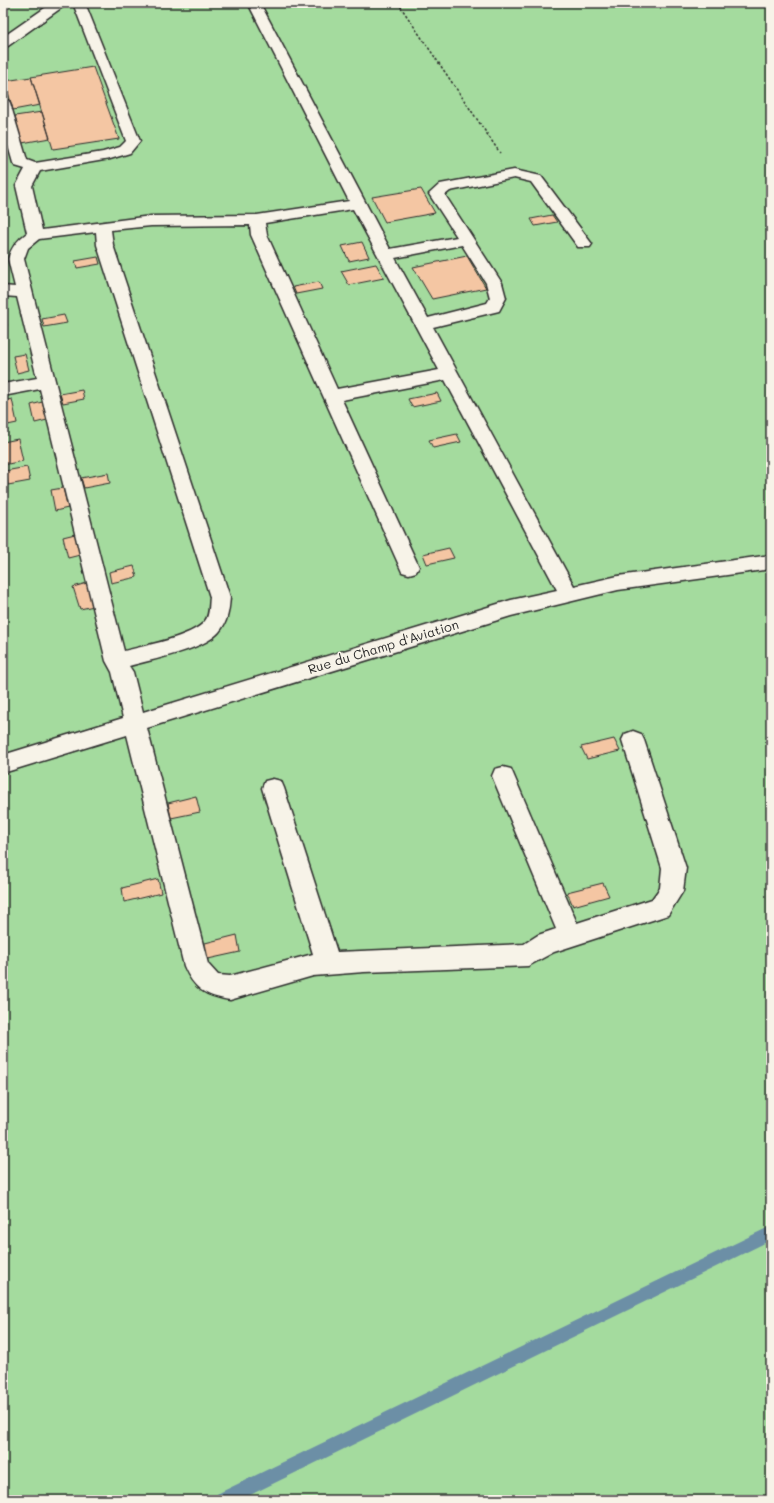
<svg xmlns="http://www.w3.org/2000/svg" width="774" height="1503" font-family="Mali,sans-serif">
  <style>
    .green { fill: #a4db9e; stroke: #688364 }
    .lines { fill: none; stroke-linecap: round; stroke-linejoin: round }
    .stream { fill: #6c8fa6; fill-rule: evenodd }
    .building { fill: #f4c6a3; stroke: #2b2b2b }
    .minor-casing { stroke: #2b2b2b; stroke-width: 3 }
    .path { stroke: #2b2b2b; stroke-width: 1.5; stroke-dasharray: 2.5 2; stroke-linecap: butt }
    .minor { fill: #f7f3e8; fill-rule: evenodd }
    .labels { text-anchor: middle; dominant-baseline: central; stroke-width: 3; stroke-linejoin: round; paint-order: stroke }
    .street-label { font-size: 13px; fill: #2b2b2b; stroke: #f7f3e8 }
  </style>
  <rect width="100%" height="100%" fill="#f6e6d3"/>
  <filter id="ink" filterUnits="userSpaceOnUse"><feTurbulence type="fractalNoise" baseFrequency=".025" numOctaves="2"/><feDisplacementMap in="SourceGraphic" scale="8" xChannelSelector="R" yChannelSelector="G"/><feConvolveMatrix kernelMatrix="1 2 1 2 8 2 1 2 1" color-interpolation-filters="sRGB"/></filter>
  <g filter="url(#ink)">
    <path class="green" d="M3 3H771V1500H3Z"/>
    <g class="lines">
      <path class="stream" d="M771 1226V1240L240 1500H215L217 1494Z"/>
    </g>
    <path class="building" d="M93 67 119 139 53 149 31 77Z
      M31 77 40 105 13 110 5 81Z
      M42 112 50 138 22 143 15 116Z
      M421 189 435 213 385 222 372 197Z
      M552 215 557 222 535 226 531 219Z
      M362 242 369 257 349 261 342 246Z
      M467 256 486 288 432 299 413 267Z
      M98 257 100 264 77 268 75 261Z
      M376 264 384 278 349 285 341 271Z
      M319 282 322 289 296 294 293 287Z
      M3 311 7 325 3 336Z
      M64 315 67 323 44 327 42 319Z
      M25 354 29 370 17 373 13 356Z
      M82 390 84 399 63 403 60 394Z
      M437 393 441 401 412 407 408 399Z
      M12 399 17 423 3 426V401Z
      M42 402 47 420 35 423 31 405Z
      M457 434 461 442 433 448 429 440Z
      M18 439 23 461 3 465V442Z
      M27 467 30 481 8 485 5 471Z
      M108 473 110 483 84 488 81 478Z
      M63 488 68 508 55 511 51 490Z
      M75 534 80 555 68 558 63 537Z
      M449 548 454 558 427 564 423 554Z
      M134 566 137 577 111 583 109 572Z
      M87 583 94 606 80 609 73 587Z
      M614 739 620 751 587 759 581 747Z
      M196 796 200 812 171 818 168 803Z
      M158 879 161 893 124 902 122 888Z
      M603 883 609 896 573 906 567 892Z
      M237 935 240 952 208 959 205 943Z"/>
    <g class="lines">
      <defs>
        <path id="minor" d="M52 3H68L8 46 3 47V37Z
          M73 3H85L140 141 130 153 110 159 40 171 32 186 42 230 151 216 257 215 349 201 248 3H260L390 249 457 237 429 194 440 184 514 170 541 176 592 244 590 247H578L531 182 514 178 450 191 445 195 502 283 506 298 499 311 433 327 574 586 618 576 771 555V569L618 590 511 616 147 728 208 964 218 975 230 976 313 954 262 788 265 781 273 779 281 781 284 788 337 952 524 944 538 935 556 929 492 776 495 769 503 767 511 769 577 923 652 899 660 888 662 868 622 740 625 734 633 731 641 734 644 740 686 868 683 891 668 915 554 952 528 966 364 972 313 976 230 1000C205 996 194 989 184 966L127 735 3 773V755L123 718 112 672 106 661 40 389 3 396V384L37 378 17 297 3 296V286L15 287 8 259C11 248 17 240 27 233L16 186 25 169 15 166 13 163 3 128V99L8 100 10 103 27 160 35 163 103 152 120 147 126 141ZM353 209 439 370 337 389 267 235 265 223ZM250 225 251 235 402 572 409 574 416 572 419 567 342 400 445 380 557 590 511 600 143 712 133 672 129 666C151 660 205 649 219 632 228 622 229 609 230 597L113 245 111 230 151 226ZM96 232 97 245 210 597C209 604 210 615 205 621 193 637 143 646 124 651L24 259 28 248 39 239ZM462 245 486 283 490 298 487 303 428 318 395 258Z"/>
      </defs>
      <use href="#minor" class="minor-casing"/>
      <path class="path" d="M398 3 500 153"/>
      <use href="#minor" class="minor"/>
    </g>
  </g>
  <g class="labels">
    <g class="street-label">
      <text transform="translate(383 646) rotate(-17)">Rue du Champ d'Aviation</text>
    </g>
  </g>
  <rect width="774" height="1503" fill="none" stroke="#f7f3e8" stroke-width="16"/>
  <rect x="8" y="8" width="758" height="1487" fill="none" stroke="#2b2b2b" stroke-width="1.5" filter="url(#ink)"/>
</svg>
